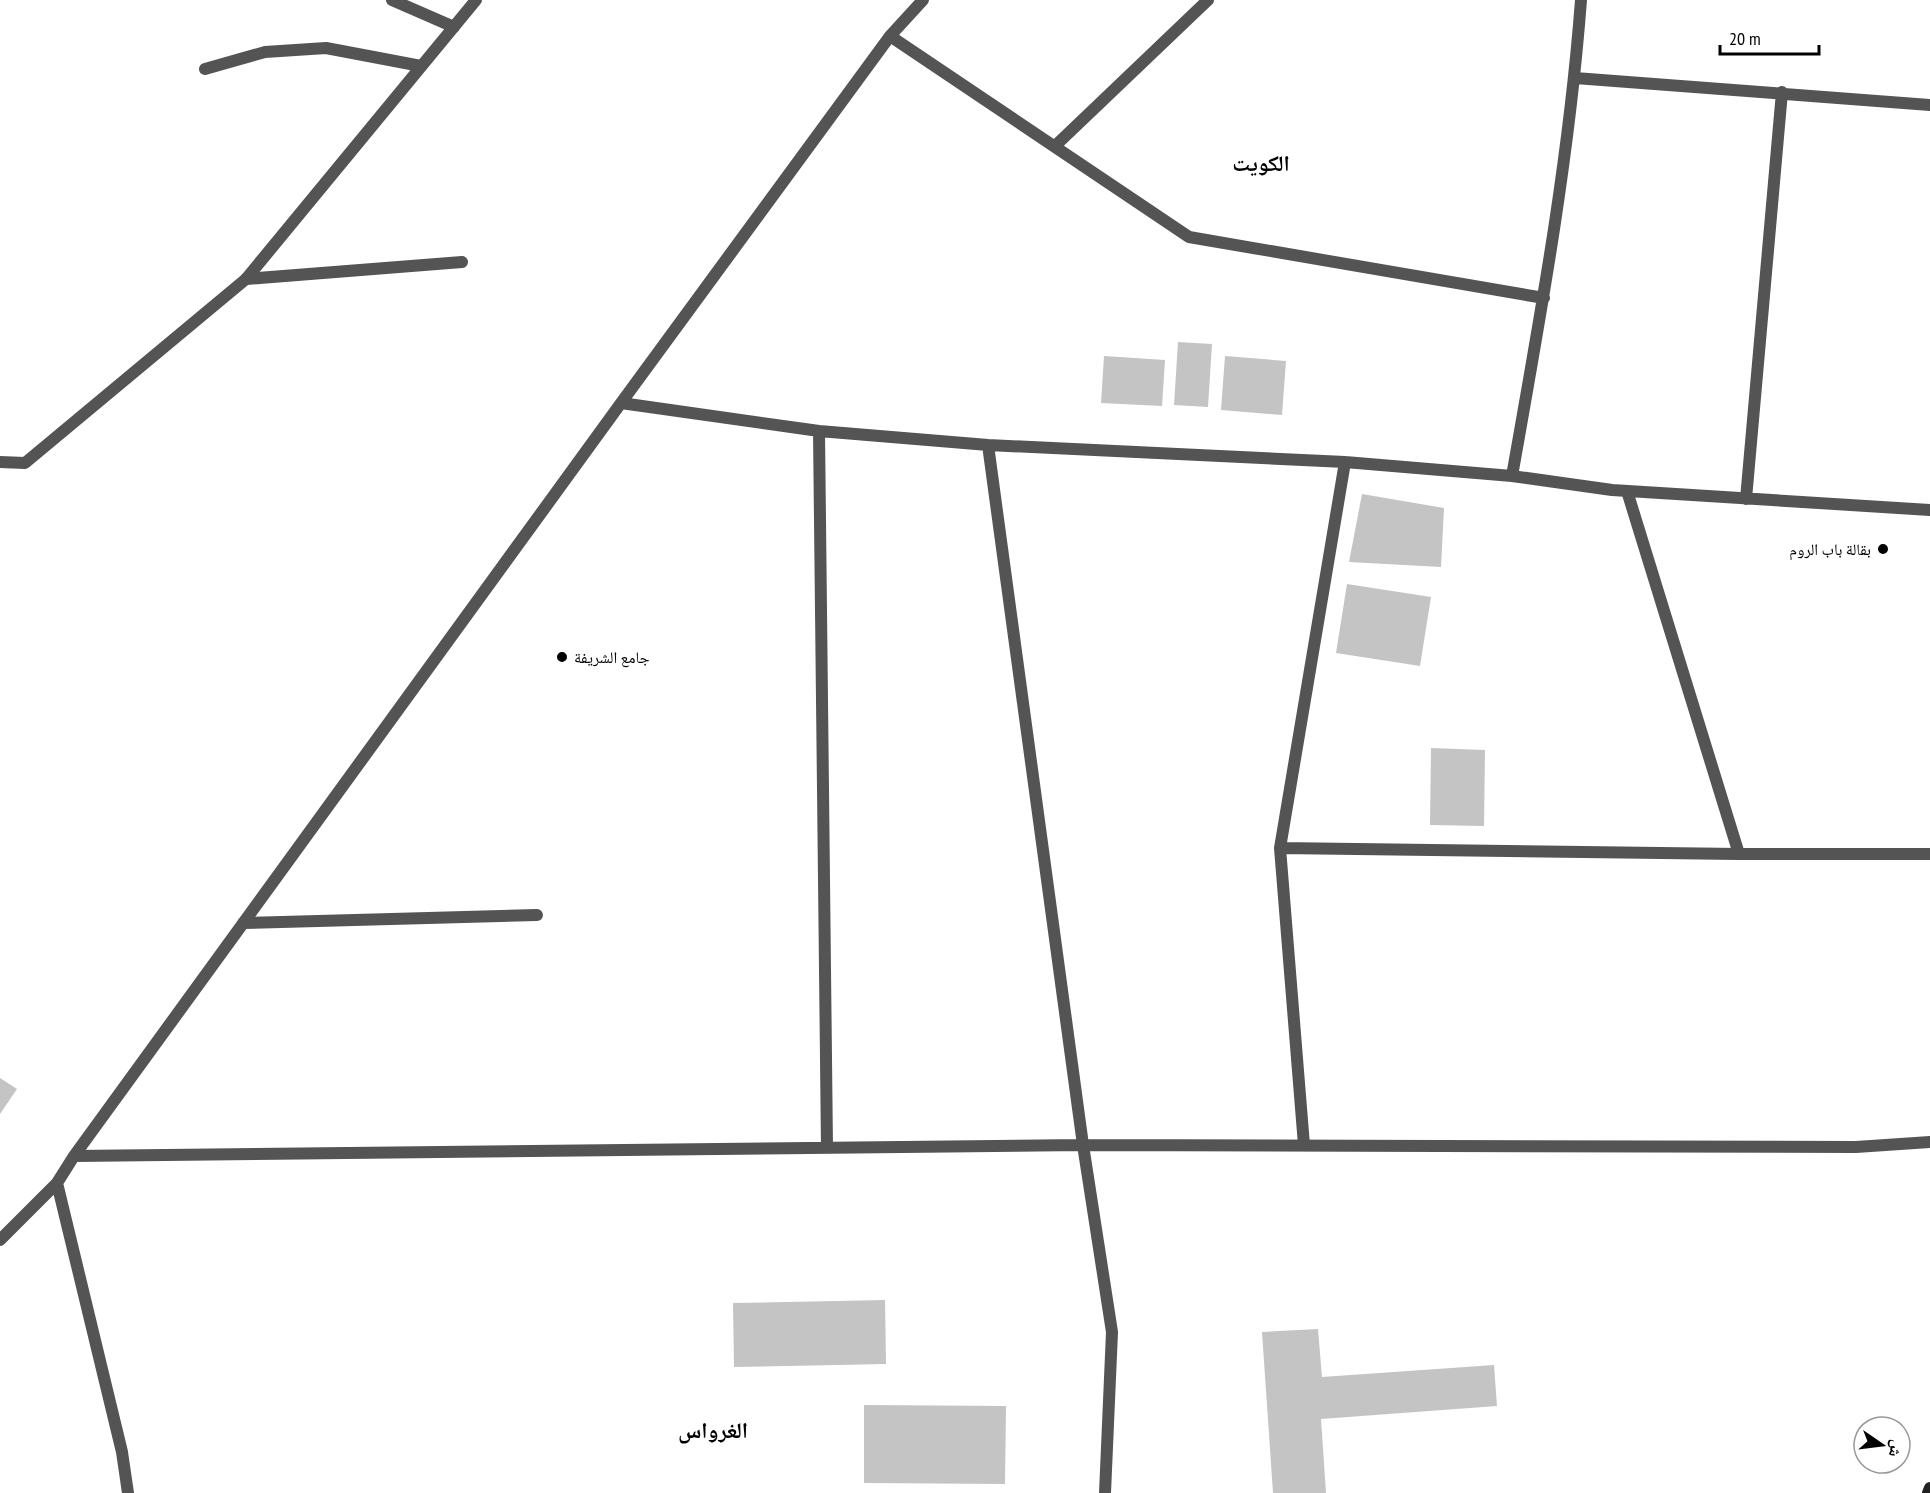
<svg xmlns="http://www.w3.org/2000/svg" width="1930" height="1493" font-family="'PT Sans Narrow','Noto Naskh Arabic',sans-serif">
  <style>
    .building { fill: #c4c4c4 }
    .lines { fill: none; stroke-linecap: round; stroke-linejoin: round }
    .lane { stroke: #545454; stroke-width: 12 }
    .street { stroke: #545454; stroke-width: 12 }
    .secondary { stroke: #212121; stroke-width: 12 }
    .poi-dot { fill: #000; stroke: #fff; stroke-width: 2 }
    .labels { text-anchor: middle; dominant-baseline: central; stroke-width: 5; stroke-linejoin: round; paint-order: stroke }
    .poi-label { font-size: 16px; fill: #000; stroke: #fff; text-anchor: end }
    .district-label { font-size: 22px; font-weight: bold; fill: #000; stroke: #fff }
  </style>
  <rect width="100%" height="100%" fill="#fff"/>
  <path class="building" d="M1178 342 1212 344 1208 407 1174 405Z
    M1104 356 1165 360 1162 406 1101 403Z
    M1225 356 1286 361 1282 415 1221 410Z
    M1362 494 1444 508 1441 567 1349 562Z
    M1347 584 1431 597 1420 666 1336 653Z
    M1431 748 1485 750 1484 826 1430 825Z
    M0 1078 17 1089 0 1114Z
    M885 1300 886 1364 734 1367 733 1303Z
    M1318 1329 1322 1377 1494 1365 1497 1406 1321 1419 1326 1493H1273L1262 1332Z
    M864 1405 1006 1406 1005 1484 864 1483Z"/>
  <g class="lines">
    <path class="lane" d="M246 279 462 262"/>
    <path class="street" d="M392 0 454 27
      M890 36 1189 237 1544 298
      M205 69 265 52 326 48 421 66
      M1575 78 1930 105
      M1055 146 1208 0
      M621 403 819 431 988 445 1345 462 1512 476 1612 490 1930 510
      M819 431 827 1148
      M988 445 1083 1145 1112 1332 1105 1493
      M0 462 25 463 246 279 476 0
      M1512 476C1540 318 1569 160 1581 0
      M1627 491 1739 854
      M1746 499 1782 92
      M1280 848 1739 854H1930
      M243 923 537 915
      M1304 1145 1280 848 1345 462
      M74 1156 1083 1145 1856 1147 1930 1142
      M57 1183 122 1452 128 1493
      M0 1240 57 1183 74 1156 621 403 890 36 923 0"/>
    <path class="secondary" d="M1928 1493 1930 1488"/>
  </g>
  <g class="poi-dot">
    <circle cx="1883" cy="549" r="6"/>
    <circle cx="562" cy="657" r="6"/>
  </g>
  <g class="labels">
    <g class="poi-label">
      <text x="1871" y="549">بقالة باب الروم</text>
      <text x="574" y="657" text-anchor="start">جامع الشريفة</text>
    </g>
    <g class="district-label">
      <text x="1261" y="163">الكويت</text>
      <text x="713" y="1430">الغرواس</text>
    </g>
  </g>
  <g transform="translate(1882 1445) rotate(104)"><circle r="28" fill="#ffffff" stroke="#999999" stroke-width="1.5"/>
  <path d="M0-4.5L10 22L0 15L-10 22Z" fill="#000000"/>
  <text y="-9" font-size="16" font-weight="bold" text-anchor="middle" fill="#000000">ش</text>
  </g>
  <path d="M1720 45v9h99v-9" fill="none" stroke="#000000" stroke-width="3"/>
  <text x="1729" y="45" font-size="18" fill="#000000" stroke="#ffffff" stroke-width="4.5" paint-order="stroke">20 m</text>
</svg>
